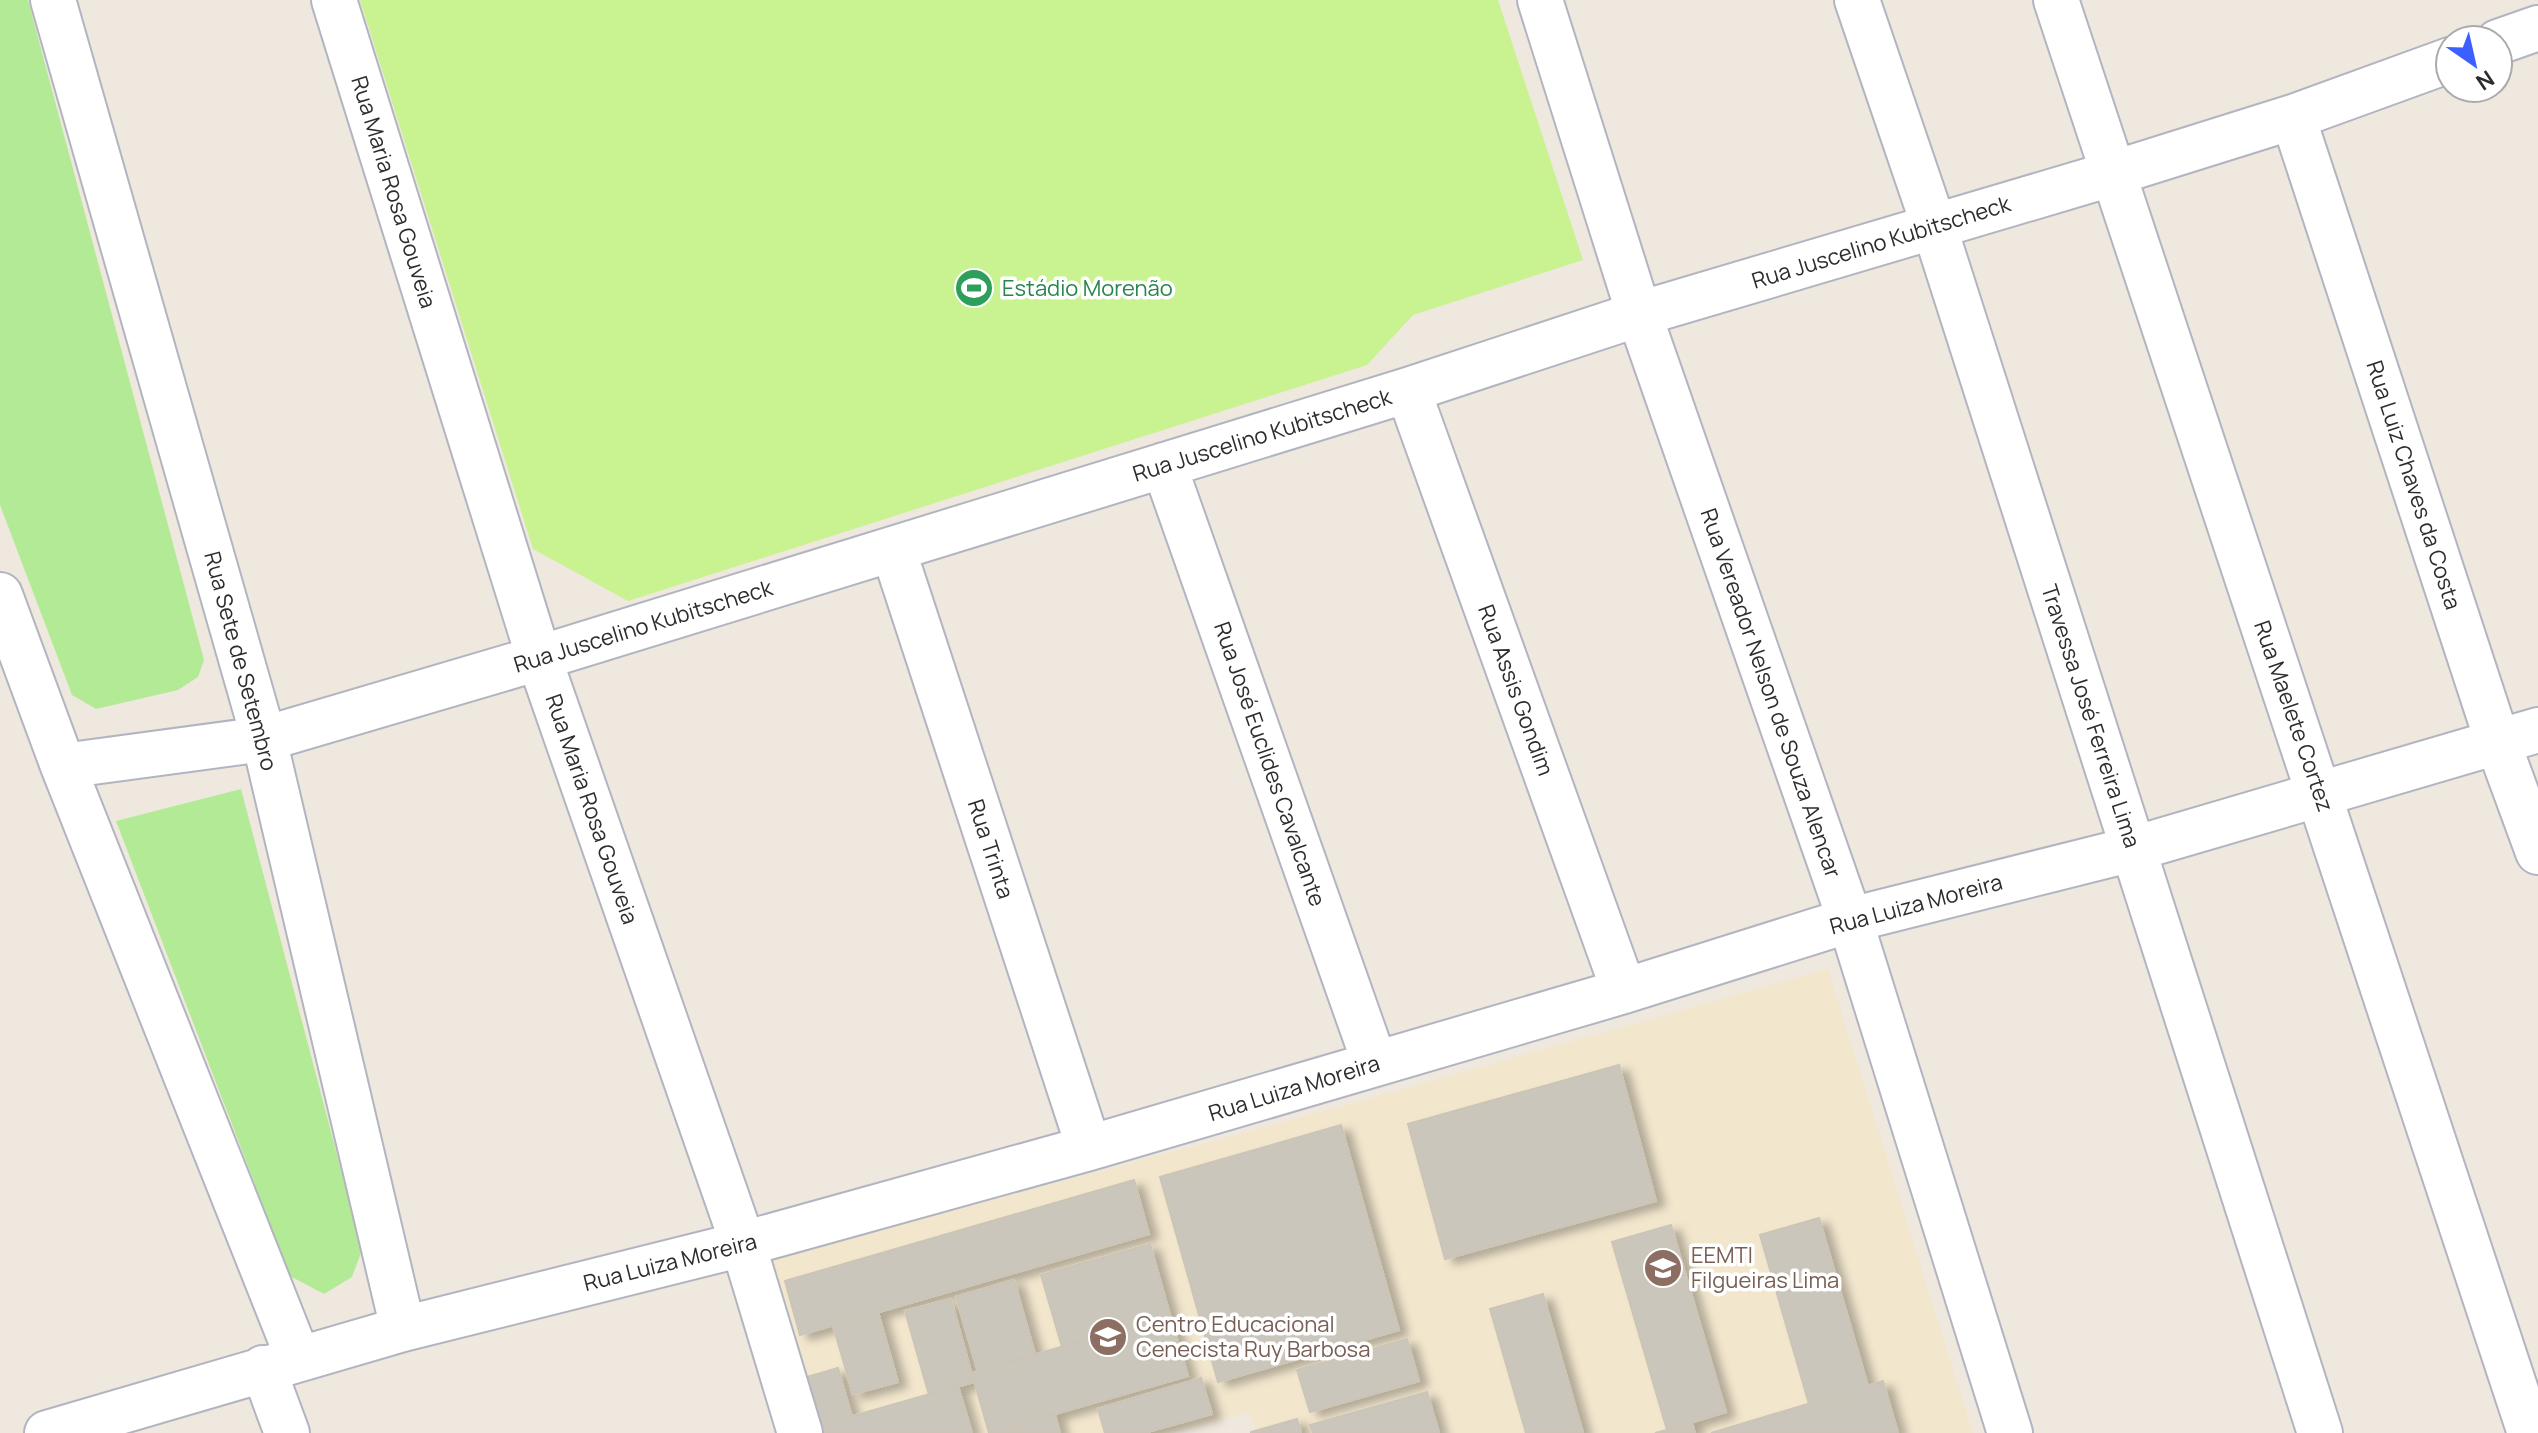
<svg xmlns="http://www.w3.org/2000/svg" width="2538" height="1433" font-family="Manrope,sans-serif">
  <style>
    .education { fill: #f2e6cd }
    .green { fill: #b3ea96 }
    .pitch { fill: #c9f291 }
    .building { fill: #cbc6bc; stroke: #cbc4b7; stroke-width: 2; filter: url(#shadow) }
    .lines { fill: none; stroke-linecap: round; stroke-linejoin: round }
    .minor-casing { stroke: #b2b5c1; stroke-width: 48 }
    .minor { stroke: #fff; stroke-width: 44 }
    .labels { text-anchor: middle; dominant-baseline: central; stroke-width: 7; stroke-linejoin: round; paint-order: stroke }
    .street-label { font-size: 22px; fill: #2d2d2d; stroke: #fff }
    .leisure-label { font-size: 22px; fill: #27864d; stroke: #fff; text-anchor: start }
    .education-label { font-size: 22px; fill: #785e54; stroke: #fff; text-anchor: start }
  </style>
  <defs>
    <filter id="shadow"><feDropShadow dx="9" dy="5" stdDeviation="4" flood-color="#0004"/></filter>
  </defs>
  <rect width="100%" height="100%" fill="#efe8de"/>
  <path class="education" d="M1828 969 1973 1433H1257L1249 1413 1172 1433H817L766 1261 1350 1104Z"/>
  <path class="green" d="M0 0H28L204 660 198 677 178 690 96 709 72 695 0 505Z
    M241 789 362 1250 352 1277 324 1294 290 1276 116 821Z"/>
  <path class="pitch" d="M360 0H1498L1583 260 1413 315 1367 365 628 601 533 549Z"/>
  <path class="building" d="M1619 1065 1656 1201 1445 1259 1408 1124Z
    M1341 1125 1399 1330 1218 1382 1160 1177Z
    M1134 1180 1149 1234 800 1335 785 1281Z
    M1819 1218 1868 1386 1809 1404 1760 1235Z
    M1671 1225 1726 1412 1667 1430 1612 1242Z
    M1150 1244 1170 1315 1062 1347 1041 1275Z
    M1014 1280 1035 1354 978 1371 956 1297Z
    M1543 1294 1583 1433H1526L1490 1309Z
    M951 1299 974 1382 929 1395 905 1311Z
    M878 1312 898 1382 853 1394 833 1326Z
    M1170 1315 1188 1376 989 1433 972 1373Z
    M1407 1339 1419 1381 1310 1412 1297 1370Z
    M838 1368 852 1417 818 1426 804 1378Z
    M1201 1378 1212 1414 1144 1433H1105L1098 1409Z
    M1883 1381 1898 1433H1711L1868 1386Z
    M958 1386 972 1433H820L818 1426Z
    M1427 1392 1439 1433H1313L1310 1425Z
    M1055 1415 1060 1433H991Z
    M1297 1419 1301 1433H1251V1432Z
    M1692 1423 1695 1433H1655L1667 1430Z"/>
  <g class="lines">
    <defs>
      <path id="minor" d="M53 0 264 739 403 1329
        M334 0 539 658 743 1244 800 1433
        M1540 0 1639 314 1850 920 2010 1433
        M1857 0 1934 226 2320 1433
        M2056 0 2530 1433
        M2498 42 2538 28
        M2293 117 2498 743 2538 852
        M1408 390 1624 991
        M1164 465 1375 1064
        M893 549 1089 1148
        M0 595 63 766 298 1358
        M63 766 264 739 539 658 1408 390 1639 314 2111 174 2293 117 2450 60
        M263 1368 287 1433
        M47 1433 403 1329 743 1244 1089 1148 1624 991 1850 920 2133 849 2538 730"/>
    </defs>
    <use href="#minor" class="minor-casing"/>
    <use href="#minor" class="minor"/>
  </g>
  <defs>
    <symbol id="stadium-disc" viewBox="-11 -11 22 22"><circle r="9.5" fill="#2e9e5b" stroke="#fff"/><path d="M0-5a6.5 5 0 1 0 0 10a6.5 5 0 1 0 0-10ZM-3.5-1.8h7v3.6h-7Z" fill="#fff"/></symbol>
    <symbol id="school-disc" viewBox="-11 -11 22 22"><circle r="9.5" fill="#8d6e63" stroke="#fff"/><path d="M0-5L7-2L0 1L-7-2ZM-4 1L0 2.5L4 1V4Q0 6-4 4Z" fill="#fff"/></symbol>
  </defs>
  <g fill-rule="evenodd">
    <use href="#stadium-disc" x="952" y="266" width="44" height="44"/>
    <use href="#school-disc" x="1641" y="1246" width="44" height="44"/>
    <use href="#school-disc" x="1086" y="1315" width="44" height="44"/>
  </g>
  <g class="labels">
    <g class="street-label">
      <text transform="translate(394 192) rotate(73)">Rua Maria Rosa Gouveia</text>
      <text transform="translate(1881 242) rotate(-17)">Rua Juscelino Kubitscheck</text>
      <text transform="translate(1262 435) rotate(-17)">Rua Juscelino Kubitscheck</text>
      <text transform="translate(2414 485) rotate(72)">Rua Luiz Chaves da Costa</text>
      <text transform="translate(643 626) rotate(-17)">Rua Juscelino Kubitscheck</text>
      <text transform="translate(241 661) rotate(75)">Rua Sete de Setembro</text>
      <text transform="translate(1516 690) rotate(70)">Rua Assis Gondim</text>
      <text transform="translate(1771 693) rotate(71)">Rua Vereador Nelson de Souza Alencar</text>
      <text transform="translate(2091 716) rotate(72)">Travessa José Ferreira Lima</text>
      <text transform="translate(2294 716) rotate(71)">Rua Maelete Cortez</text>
      <text transform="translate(1270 764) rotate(71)">Rua José Euclides Cavalcante</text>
      <text transform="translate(592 809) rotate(71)">Rua Maria Rosa Gouveia</text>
      <text transform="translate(991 849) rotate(72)">Rua Trinta</text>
      <text transform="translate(1916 904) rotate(-15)">Rua Luiza Moreira</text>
      <text transform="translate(1294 1088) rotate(-17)">Rua Luiza Moreira</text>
      <text transform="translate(670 1262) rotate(-14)">Rua Luiza Moreira</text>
    </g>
    <g class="leisure-label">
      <text x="1002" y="288">Estádio Morenão</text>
    </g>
    <g class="education-label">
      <text x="1691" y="1255">EEMTI<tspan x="1691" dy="25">Filgueiras Lima</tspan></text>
      <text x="1136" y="1324">Centro Educacional<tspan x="1136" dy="25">Cenecista Ruy Barbosa</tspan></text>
    </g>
  </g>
  <g transform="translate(2474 64) rotate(146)"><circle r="38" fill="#ffffff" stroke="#ababab" stroke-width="2"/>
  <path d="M0-6L14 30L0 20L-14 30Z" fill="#3c60ff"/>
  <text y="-12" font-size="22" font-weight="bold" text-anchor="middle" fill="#2d2d2d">N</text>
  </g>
</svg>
